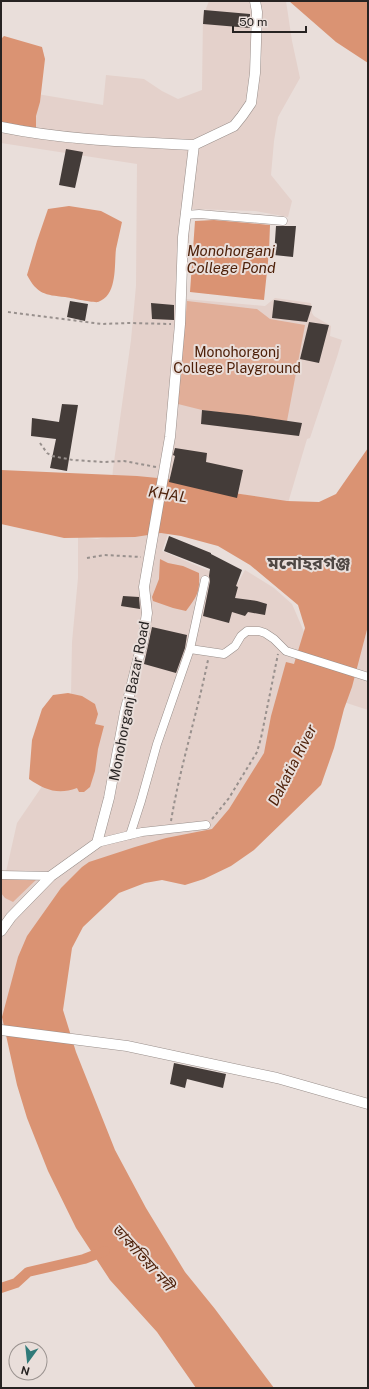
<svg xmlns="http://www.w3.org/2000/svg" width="369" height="1389" font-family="'Public Sans','Noto Sans Bengali',sans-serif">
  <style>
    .built { fill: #e4d1cb }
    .green { fill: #e1ae98 }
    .water { fill: #da9373 }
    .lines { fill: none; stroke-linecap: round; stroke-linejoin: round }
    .canal { stroke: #da9373; stroke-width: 10 }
    .building { fill: #443c39 }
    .minor-casing { stroke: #998f8b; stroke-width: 9 }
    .tertiary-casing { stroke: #998f8b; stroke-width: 11 }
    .path { stroke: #98908d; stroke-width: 2; stroke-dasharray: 3 3; stroke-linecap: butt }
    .minor { stroke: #fff; stroke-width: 8 }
    .tertiary { stroke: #fff; stroke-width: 10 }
    .labels { text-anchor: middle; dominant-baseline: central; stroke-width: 4; stroke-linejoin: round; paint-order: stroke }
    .park-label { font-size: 14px; fill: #4e2009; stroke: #e9deda }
    .street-label { font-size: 14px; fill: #272322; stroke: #e9deda }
    .water-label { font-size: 15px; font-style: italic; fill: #4f220b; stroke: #e9deda }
    .district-label { font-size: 18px; font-weight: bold; fill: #4f4743; stroke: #e9deda }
  </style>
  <rect width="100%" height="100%" fill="#e9deda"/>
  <path class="built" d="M209 1H286L292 41 300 78 278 117 274 141 271 175 292 201 288 217 255 211 191 209 185 299 265 306 275 298 311 303 312 313 314 316 331 326 330 336 342 340 337 357 310 438 307 439 288 503 203 487 175 479 168 534 162 551 238 583 245 570 274 588 292 604 305 634 361 651 368 627V710L283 682 266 752 215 831 90 865 12 1009 1 1044V880L6 872 17 823 43 785 71 695 72 642 78 578V537L97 539 107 537 113 469 131 340 136 286 137 164 1 143V88L103 105 106 75 144 79 162 91 178 99 202 90 203 16Z"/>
  <path class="green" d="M187 301 257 309 270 319 305 325 287 421 202 410 178 404Z
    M1 876 38 878 13 902 5 898 1 893Z"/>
  <path class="water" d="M289 1H368V63L336 42Z
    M4 36 42 47 45 59 40 102 36 116V128L1 122V39Z
    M69 206 101 211 122 222C120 231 118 240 116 249 114 265 118 295 98 302 94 303 71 298 65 297 45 295 37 294 27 275L37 241 48 209Z
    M214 220 270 225 269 252 264 300 190 292 195 221Z
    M368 448V626L352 687 344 709 334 748 321 785 254 850 231 866 204 879 185 885 162 880 145 883 119 893 83 927 72 948 63 1010 76 1052 115 1150 146 1208 185 1272 215 1309 274 1388H196L157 1332 110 1280 76 1228 48 1171 27 1118 17 1085 2 1017 18 957 27 936 61 888 82 867 89 862 135 847 166 838 212 829 229 809 264 753 271 716 286 662 294 664 305 628 298 605 250 565 218 546 181 536 161 533 135 537 64 538 1 524V470L137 476 168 479 220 491 287 501 319 502 336 494Z
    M160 559 168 563 183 566 199 573C200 593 197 596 186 611L173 608 153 601 152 597 159 579Z
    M68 693 82 696 95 704 98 714 95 724 104 726 98 749 95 771 90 787 84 792H79L77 788C58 795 45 790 29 779L32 740 42 709 53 695Z"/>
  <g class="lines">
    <path class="canal" d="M1 1288 16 1283 28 1272 84 1259 105 1251"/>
  </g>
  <path class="building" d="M204 10 250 14V28L203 24Z
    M66 149 83 152 75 188 59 185Z
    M276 226H296L293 257 274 255Z
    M274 300 312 306 307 322 272 318Z
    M70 301 88 304 85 321 67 317Z
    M151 303 174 305V320L152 319Z
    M309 322 329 325 319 363 300 359Z
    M62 404 78 405 67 471 50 468 56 439 31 436 32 418 59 422Z
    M202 410 247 415 302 423 299 436 201 424Z
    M175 448 207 453 206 462 243 470 237 498 169 482 175 456 173 455Z
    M169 536 211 553V554L242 570 236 586 238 587 235 598 257 601 267 604 265 615 248 612 245 616 232 612 229 623 203 616 210 581 209 576 210 569 164 551Z
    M123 596 139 597 140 609 121 606Z
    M152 627 187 635 185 648 176 673 144 664Z
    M174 1063 226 1074 223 1088 187 1079 185 1088 170 1084Z"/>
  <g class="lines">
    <defs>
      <path id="minor" d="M185 215 199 214 283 221
        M190 649 224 654 235 646 241 636 247 631H259L265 633 274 639 286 651 368 677
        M130 835 141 801 157 744 190 649 205 580
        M97 843 142 832 206 825
        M1 875 51 876"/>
      <path id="tertiary" d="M1 127C64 140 130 142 194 145
        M194 145 234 126 242 116 251 103 255 73 257 12 255 1
        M1 931 11 917 51 876 97 843 109 798 125 712 143 640 147 613 144 587 170 437 180 324 183 237 194 145
        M1 1030 127 1046 277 1078 368 1104"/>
    </defs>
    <use href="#minor" class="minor-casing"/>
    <use href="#tertiary" class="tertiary-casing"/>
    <path class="path" d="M8 312 102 324 129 323 171 324
      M40 443 47 453 52 456 73 460 103 462 124 461 156 467
      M87 558 104 555 141 557
      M212 819 229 798 257 752 261 738 278 654
      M171 821C180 767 197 714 208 660"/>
    <use href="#minor" class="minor"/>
    <use href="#tertiary" class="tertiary"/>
  </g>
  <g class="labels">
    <g class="park-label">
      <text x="237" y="352">Monohorgonj<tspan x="237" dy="16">College Playground</tspan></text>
    </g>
    <g class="street-label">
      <text transform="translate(129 701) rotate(-79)">Monohorganj Bazar Road</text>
    </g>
    <g class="water-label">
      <text x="231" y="250">Monohorganj<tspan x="231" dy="17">College Pond</tspan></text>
      <text transform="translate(168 494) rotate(9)">KHAL</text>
      <text transform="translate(292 765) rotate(-63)">Dakatia River</text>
      <text transform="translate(143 1257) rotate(48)">ডাকাতিয়া নদী</text>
    </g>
    <g class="district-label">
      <text x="309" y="562">মনোহরগঞ্জ</text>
    </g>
  </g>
  <rect width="369" height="1389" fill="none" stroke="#272322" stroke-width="4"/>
  <g transform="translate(28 1361) rotate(195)"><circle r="19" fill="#e9deda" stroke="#9b9390"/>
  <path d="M0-3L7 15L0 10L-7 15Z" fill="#307a79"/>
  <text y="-6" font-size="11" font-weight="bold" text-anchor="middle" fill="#272322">N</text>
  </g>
  <path d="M233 26v6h73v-6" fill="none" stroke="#272322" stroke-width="2"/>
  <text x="239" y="26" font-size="12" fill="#272322" stroke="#e9deda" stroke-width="3" paint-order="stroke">50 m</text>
</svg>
